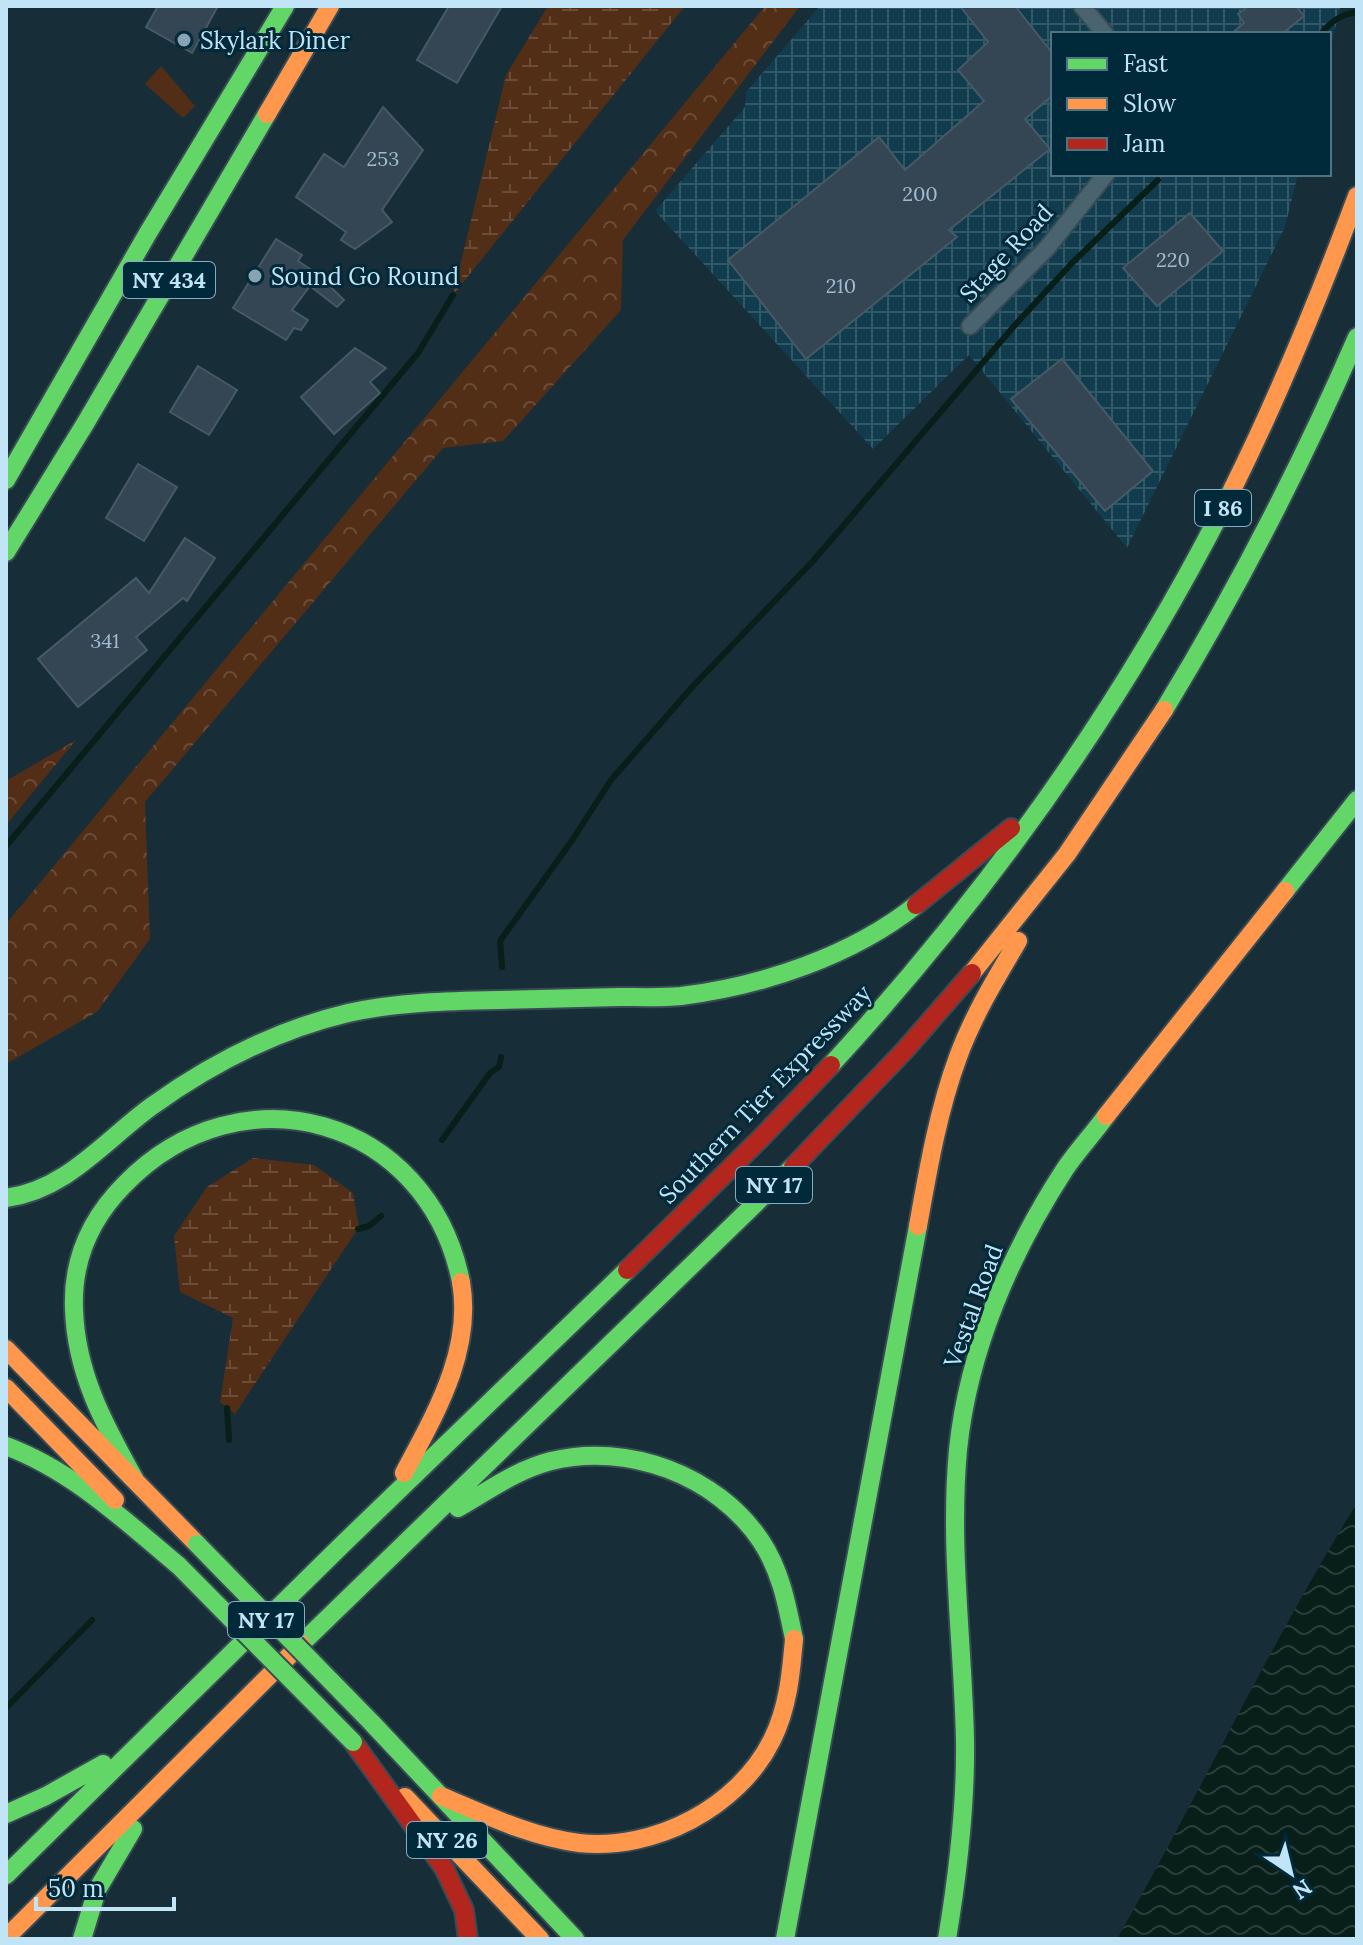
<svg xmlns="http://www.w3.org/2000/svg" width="1363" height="1945" font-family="Lora,serif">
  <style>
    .industrial { fill: url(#industrial-grid) }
    .green { fill: #532e16 }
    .forest { fill: url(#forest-crowns) }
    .wetland { fill: url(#wetland-marsh) }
    .water { fill: url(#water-waves) }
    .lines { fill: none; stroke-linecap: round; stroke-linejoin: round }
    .stream { stroke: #081e19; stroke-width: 6 }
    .building { fill: #344654; stroke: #465967; stroke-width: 2 }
    .street-casing { stroke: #384b54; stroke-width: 20 }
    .fast-casing { stroke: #384b54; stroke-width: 22 }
    .slow-casing { stroke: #384b54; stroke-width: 22 }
    .jam-casing { stroke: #384b54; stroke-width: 22 }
    .street { stroke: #4a646f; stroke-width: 16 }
    .fast { stroke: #63d668; stroke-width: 18 }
    .slow { stroke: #ff974d; stroke-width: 18 }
    .jam { stroke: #b3261e; stroke-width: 18 }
    .fast-bridge-casing { stroke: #384b54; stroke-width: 22; stroke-linecap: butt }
    .fast-bridge { stroke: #63d668; stroke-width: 18 }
    .poi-dot { fill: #86a4b3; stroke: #002939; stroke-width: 3 }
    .labels { text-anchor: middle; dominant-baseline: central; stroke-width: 6; stroke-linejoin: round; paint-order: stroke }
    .number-label { font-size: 20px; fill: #9ebcce }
    .shield { fill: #002939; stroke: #87acbd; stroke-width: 2 }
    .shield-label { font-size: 22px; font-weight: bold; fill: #c1e4f6 }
    .poi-label { font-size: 24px; fill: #c1e4f6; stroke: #002939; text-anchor: start }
    .street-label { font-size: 24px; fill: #c1e4f6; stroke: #002939 }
  </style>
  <defs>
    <pattern id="industrial-grid" width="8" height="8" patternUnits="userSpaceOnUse" patternTransform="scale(2)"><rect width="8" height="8" fill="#103c4d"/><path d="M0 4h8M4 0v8" fill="none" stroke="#315867"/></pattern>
    <pattern id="forest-crowns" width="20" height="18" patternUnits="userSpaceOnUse" patternTransform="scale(2)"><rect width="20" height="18" fill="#532e16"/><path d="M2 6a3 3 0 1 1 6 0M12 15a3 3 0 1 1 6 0" fill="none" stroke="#6a4c38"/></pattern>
    <pattern id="wetland-marsh" width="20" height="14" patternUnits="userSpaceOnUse" patternTransform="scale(2)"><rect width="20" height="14" fill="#532e16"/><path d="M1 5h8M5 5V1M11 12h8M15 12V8" fill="none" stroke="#6a4c38"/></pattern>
    <pattern id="water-waves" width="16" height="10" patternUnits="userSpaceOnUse" patternTransform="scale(2)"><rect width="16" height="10" fill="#081e19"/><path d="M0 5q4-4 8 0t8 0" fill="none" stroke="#2a3f3b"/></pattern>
  </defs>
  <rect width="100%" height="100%" fill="#172d37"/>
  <path class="industrial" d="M820 6H1341L1329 52V34H1053V174H1298L1285 227 1127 548 969 355 873 449 655 211 745 107 746 92Z"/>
  <path class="green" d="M161 66 195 106 183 118 145 84Z"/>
  <path class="forest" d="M765 6H800L623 240 621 310 503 441 443 448 145 802 150 939 97 1012 6 1064V924Z
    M76 740 6 825V781Z"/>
  <path class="wetland" d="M548 6H685L453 295 506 75Z
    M253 1158 314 1165 353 1193 359 1227 235 1414 220 1402 233 1318 180 1292 174 1236 207 1187Z"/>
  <path class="water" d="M1357 1503V1939H1117C1199 1795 1270 1644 1357 1503Z"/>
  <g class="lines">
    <path class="stream" d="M1321 34C1330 22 1342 14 1357 12
      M6 846 418 353 453 295
      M502 967 500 941 573 839 611 780 693 686 814 560 1015 325 1072 263 1158 180
      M442 1140 490 1073 499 1067 501 1057
      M358 1229 369 1226 381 1216
      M227 1408 229 1440
      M6 1708 92 1620"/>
  </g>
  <path class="building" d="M158 6H218L192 53 146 27Z
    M449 6H502L457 83 417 60Z
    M960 6H1015L1053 54V95L1025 119 1050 149 949 230 957 237 806 359 728 260 879 137 905 170 984 101 958 70 988 42Z
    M1249 6H1296L1304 16 1282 34H1231L1244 23 1238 14Z
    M383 107 423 150 382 210 392 222 355 249 341 240 346 232 296 197 324 154 344 167Z
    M1190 213 1223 251 1157 306 1123 268Z
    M276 239 302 255 298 261 316 273 344 300 337 307 310 286 292 310 308 320 301 330 294 328 286 340 233 308Z
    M355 348 386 368 370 382 380 393 334 434 301 397Z
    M1062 359 1153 471 1105 511 1011 399Z
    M198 366 237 390 209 435 170 412Z
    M138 464 177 487 144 541 106 518Z
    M185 538 215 558 187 601 183 598 136 637 147 650 78 707 38 659 136 578 149 593Z"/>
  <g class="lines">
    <defs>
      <path id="street" d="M1082 6 1105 34
        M970 326 1047 248 1106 174"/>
      <path id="fast" d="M6 480 148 233 285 6
        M6 552 85 424 267 114
        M1164 710C1237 590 1301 466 1357 337
        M1285 891 1357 800
        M831 1065C990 892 1128 698 1233 488
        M6 1198C67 1190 105 1140 152 1106 212 1063 276 1030 348 1013 398 1002 449 1001 499 1000 539 999 580 998 620 997 640 997 661 998 681 996 762 986 852 956 916 905
        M6 1446C73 1471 125 1521 179 1566
        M134 1478C104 1424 76 1373 74 1309 72 1260 91 1218 125 1184 241 1065 428 1117 461 1282
        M458 1508C488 1491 516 1470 551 1461 627 1442 717 1475 761 1541 781 1571 787 1605 794 1639
        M301 1644 793 1167
        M371 1722 575 1939
        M6 1814 46 1796 103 1764
        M6 1875 346 1541 627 1270
        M82 1939 97 1890 133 1829
        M785 1939 918 1226
        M947 1939C958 1873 966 1807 965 1740 963 1643 949 1547 958 1450 968 1350 1011 1252 1065 1169 1077 1151 1093 1134 1106 1116"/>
      <path id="slow" d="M267 114 330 6
        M1233 488C1280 393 1320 295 1357 196
        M972 973 1067 854 1164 710
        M1106 1116 1285 891
        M918 1226C928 1170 938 1111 958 1057 973 1016 996 978 1018 941
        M6 1349 197 1544
        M6 1388 115 1500
        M404 1473C435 1414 473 1351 461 1282
        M441 1796C486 1815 531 1837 579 1843 654 1851 738 1808 772 1740 788 1708 791 1674 794 1639
        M405 1797 540 1939
        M6 1938 301 1644"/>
      <path id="jam" d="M916 905 1011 828
        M793 1167 905 1050 972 973
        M627 1270 761 1138 831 1065
        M353 1742 444 1868 464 1910 468 1939"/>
    </defs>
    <use href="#street" class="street-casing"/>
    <use href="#fast" class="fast-casing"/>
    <use href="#slow" class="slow-casing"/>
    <use href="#jam" class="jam-casing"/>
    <use href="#street" class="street"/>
    <use href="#fast" class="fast"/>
    <use href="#slow" class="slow"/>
    <use href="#jam" class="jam"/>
    <defs>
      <path id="fast-bridge" d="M197 1544 371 1722
        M179 1566 353 1742"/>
    </defs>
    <use href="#fast-bridge" class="fast-bridge-casing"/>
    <use href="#fast-bridge" class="fast-bridge"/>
  </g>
  <g class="poi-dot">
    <circle cx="184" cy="40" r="8"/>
    <circle cx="255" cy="276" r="8"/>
  </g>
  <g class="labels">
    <g class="number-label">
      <text x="383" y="158">253</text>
      <text x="920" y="193">200</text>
      <text x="1173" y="259">220</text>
      <text x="841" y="285">210</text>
      <text x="105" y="640">341</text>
    </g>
    <g class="shield">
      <rect x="123" y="262" width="92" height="36" rx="6"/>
      <rect x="1195" y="490" width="56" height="36" rx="6"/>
      <rect x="736" y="1167" width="76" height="36" rx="6"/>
      <rect x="228" y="1602" width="76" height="36" rx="6"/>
      <rect x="407" y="1822" width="80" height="36" rx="6"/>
    </g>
    <g class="shield-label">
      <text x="169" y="280">NY 434</text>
      <text x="1223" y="508">I 86</text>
      <text x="774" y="1185">NY 17</text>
      <text x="266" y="1620">NY 17</text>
      <text x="447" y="1840">NY 26</text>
    </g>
    <g class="poi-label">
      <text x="200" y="40">Skylark Diner</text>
      <text x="271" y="276">Sound Go Round</text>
    </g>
    <g class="street-label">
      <text transform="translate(1006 253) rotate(-47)">Stage Road</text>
      <text transform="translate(765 1094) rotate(-46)">Southern Tier Expressway</text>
      <text transform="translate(973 1306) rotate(-70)">Vestal Road</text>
    </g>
  </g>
  <rect width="1363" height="1945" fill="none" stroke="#c1e4f6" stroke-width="16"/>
  <rect x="1051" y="32" width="280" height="144" fill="#002939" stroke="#4d7485" stroke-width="2"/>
  <rect x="1067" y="58" width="40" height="12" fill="#63d668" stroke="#4d7485" stroke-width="2"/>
  <text x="1123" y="72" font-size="24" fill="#c1e4f6">Fast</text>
  <rect x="1067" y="98" width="40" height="12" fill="#ff974d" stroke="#4d7485" stroke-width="2"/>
  <text x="1123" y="112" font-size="24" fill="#c1e4f6">Slow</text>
  <rect x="1067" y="138" width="40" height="12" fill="#b3261e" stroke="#4d7485" stroke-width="2"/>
  <text x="1123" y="152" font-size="24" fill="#c1e4f6">Jam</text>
  <g transform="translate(1291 1873) rotate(145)" stroke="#002939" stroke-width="6" paint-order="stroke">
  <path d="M0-6L14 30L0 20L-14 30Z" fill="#c1e4f6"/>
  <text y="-12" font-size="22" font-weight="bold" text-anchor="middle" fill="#c1e4f6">N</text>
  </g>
  <path d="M36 1897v12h138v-12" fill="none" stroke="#c1e4f6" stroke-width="4"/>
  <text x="48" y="1897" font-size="24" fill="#c1e4f6" stroke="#002939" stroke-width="6" paint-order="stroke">50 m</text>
</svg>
